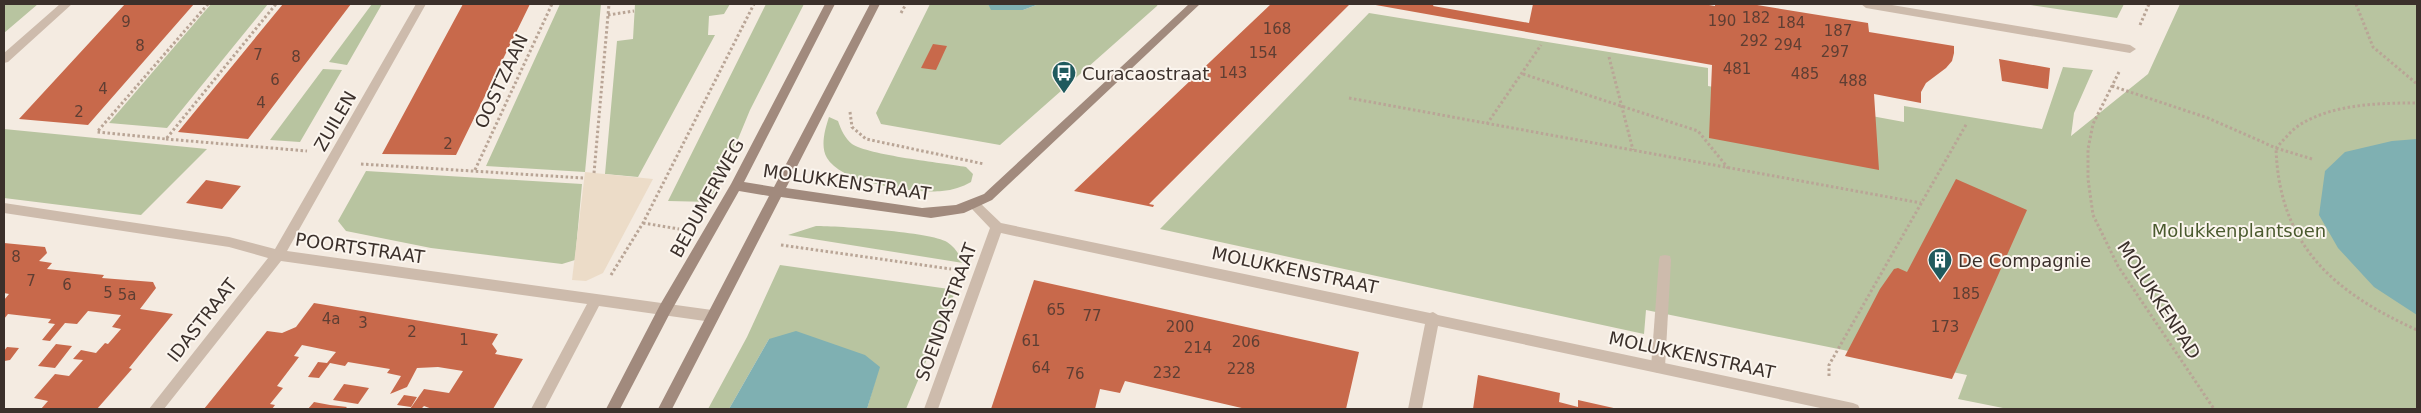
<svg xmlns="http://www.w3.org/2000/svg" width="2421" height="413" font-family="'DejaVu Sans',sans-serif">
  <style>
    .green { fill: #b8c4a0 }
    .plaza { fill: #ecdcc8 }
    .water { fill: #7fb0b2 }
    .building { fill: #c8694b }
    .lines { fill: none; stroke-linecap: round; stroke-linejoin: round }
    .path { stroke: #b9a596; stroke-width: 3; stroke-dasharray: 2.5 2.5; stroke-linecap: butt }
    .lane { fill: #cdbbac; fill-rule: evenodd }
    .street { fill: #cdbbac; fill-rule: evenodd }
    .secondary { fill: #a18a7d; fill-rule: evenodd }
    .labels { text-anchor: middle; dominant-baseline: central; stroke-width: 4; stroke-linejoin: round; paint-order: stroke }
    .number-label { font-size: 15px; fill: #5e3e33 }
    .poi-label { font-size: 18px; fill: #3b302b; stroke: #fbf5ee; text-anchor: start }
    .street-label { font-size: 18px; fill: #3b302b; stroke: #fbf5ee }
    .park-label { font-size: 18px; fill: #4a5a2e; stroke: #fbf5ee }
  </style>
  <rect width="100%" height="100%" fill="#f4ebe1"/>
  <path class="green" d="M4 4H38L4 33Z
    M211 4H268L167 128 109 123Z
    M372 4H382L347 65 329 62Z
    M560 4H601L585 172 486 166Z
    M635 4H730L724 14 709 16 708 35H715L638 177 605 174 617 41 633 39Z
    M766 4H804L750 110 712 202 668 201Z
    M930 4H988L992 10H1023L1039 4H1158L1157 6 1000 145 881 124 876 113Z
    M2024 4H2124L2117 18Z
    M2180 4H2417V409H2008L1958 399 1967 375 1646 310 1644 334 1160 229 1369 13 1708 68V86L1904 122V106L2042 129 2063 67 2093 70 2074 113 2071 136 2148 74Z
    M323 69 342 70 300 142 270 140Z
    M829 117 838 121C841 130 845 138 852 144 868 155 943 163 966 167L973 174 971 182C962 187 953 190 942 191 915 194 841 183 827 158 820 147 825 129 829 117Z
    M4 129 207 149 141 215 4 198Z
    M366 171 582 184 575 260 562 264 431 248 346 231 338 221Z
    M816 226C838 226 931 232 947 242 955 247 959 254 963 263L788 235Z
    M780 265 956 290 906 409H867L879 367 769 339 729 409H708L747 337Z"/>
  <path class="plaza" d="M585 172 653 179 603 273 586 281 572 280Z"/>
  <path class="water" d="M988 4H1039L1023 10H991Z
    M2417 139V315L2374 287 2338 248 2319 215 2325 171 2345 152 2392 141Z
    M796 331 865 355 880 367 867 409H729L769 339Z"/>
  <path class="building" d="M125 4H194L88 125 19 119Z
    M283 4H351L248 139 178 132Z
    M463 4H530L456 155 382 154Z
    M1271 4H1350L1149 204 1154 205 1153 207 1074 191Z
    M1370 4H1434L1433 6 1529 23 1533 4H1703L1715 6V4H1751L1868 23 1869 32 1954 46V53L1952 61 1946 68 1926 83 1921 92V103L1874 94 1879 170 1709 138 1712 65Z
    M933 44 947 46 936 70 921 68Z
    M1999 59 2050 68 2048 89 2002 81Z
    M1956 179 2027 210 1952 379 1845 356 1880 289 1894 269 1898 268 1907 272Z
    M206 180 241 186 222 209 186 203Z
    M4 243 45 247 47 253 39 261 52 263 47 269 104 275 102 278 153 282 156 288 140 309 173 314 129 368 132 369 97 409H41L48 401 34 398 55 374 69 376 83 360 73 359 81 350 96 353 105 343 108 344 121 329 112 327 121 315 88 311 77 324 65 323 50 341 42 340 55 324 48 323 51 319 8 314 4 319V300L9 294 4 293Z
    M1034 280 1359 352 1346 409H1246L1125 381 1120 393 1100 389 1095 409H991Z
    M314 303 498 334 492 344 497 351 495 354 523 359 493 409H432L424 406 421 409H410L424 389 449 393 463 371 438 367 417 368 407 387 390 394 401 376 387 373 390 369 348 362 345 366 330 363 319 378 308 377 318 362 327 363 336 352 302 345 294 356 299 357 277 386 283 388 270 404 275 405 272 409H204L267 331 282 333 296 327Z
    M56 344 72 346 55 368 38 366Z
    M7 347 19 348 10 360 4 361V351Z
    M1478 375 1560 393 1559 402 1578 407V400L1618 409H1473Z
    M344 384 357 386 369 388 358 404 333 400Z
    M404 395 417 397 411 407 397 405Z
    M314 402 330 405 347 407 345 409H308Z"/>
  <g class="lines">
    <path class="path" d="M208 4 97 132 166 139 276 4
      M2356 4 2373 47 2417 84
      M901 13 906 4
      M608 15 634 11
      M2140 25 2149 4
      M1609 57 1633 150
      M2119 72 2093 124 2088 149V179L2093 215 2118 266 2214 409
      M1523 74 1698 131 1728 168
      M2112 86 2208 118 2276 148C2284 140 2291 130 2301 124 2334 104 2379 103 2417 103
      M1349 98 1921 203
      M850 112 852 127 866 139 984 164
      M1487 124 1541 45
      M166 139 307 151
      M2312 159 2276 148C2279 245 2333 292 2417 330
      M361 164 583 178
      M475 170 552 4
      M594 173 609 4
      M643 223 679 229
      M781 245 951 269
      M611 275 643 223 754 4
      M1829 376V365L1967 123"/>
    <path class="lane" d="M1665 255 1670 256 1671 260 1665 367 1663 371 1658 373 1653 371 1651 367 1659 260 1660 256Z"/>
    <path class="street" d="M60 4H72L8 62 4 63V53Z
      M416 4H426L287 251 712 310 717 312 719 316 717 320 712 322 599 306 545 409H531L587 304 281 261 164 409H149L268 258 229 247 4 213V203L229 237 275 249Z
      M1861 4H1886L2130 45 2136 49 2130 53 1866 8Z
      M975 200 979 202 1001 223 1430 313 1433 312 1438 315 1853 403 1858 405 1860 409H1825L1438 326 1422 409H1408L1425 324 1001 233 938 409H924L990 228 971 208 969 205 971 202Z"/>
    <path class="secondary" d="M825 4H835L744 182 774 187 870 4H880L786 188 922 208 956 205 984 194 1189 4H1200L992 200 964 213 931 218 781 197 672 409H658L769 196 739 191 670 313 620 409H606L660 305 731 184Z"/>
  </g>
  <defs>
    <symbol id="bus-pin" viewBox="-11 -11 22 30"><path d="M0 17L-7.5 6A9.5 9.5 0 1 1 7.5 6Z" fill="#1f5a5e" stroke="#fbf5ee"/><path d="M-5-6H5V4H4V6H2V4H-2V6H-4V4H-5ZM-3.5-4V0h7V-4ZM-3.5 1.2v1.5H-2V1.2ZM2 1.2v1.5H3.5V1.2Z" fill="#fff"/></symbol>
    <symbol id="building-pin" viewBox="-11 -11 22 30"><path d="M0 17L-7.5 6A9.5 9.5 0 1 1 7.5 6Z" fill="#1f5a5e" stroke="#fbf5ee"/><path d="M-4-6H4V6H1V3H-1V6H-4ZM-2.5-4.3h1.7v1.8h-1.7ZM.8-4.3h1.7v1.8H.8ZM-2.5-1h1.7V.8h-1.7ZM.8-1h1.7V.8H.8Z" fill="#fff"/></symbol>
  </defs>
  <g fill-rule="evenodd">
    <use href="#bus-pin" x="1050" y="59" width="28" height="38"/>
    <use href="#building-pin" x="1926" y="246" width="28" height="38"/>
  </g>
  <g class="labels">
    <g class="number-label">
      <text x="1756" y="18">182</text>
      <text x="1722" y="21">190</text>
      <text x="126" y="22">9</text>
      <text x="1791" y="23">184</text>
      <text x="1277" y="29">168</text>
      <text x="1838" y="31">187</text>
      <text x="1754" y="41">292</text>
      <text x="1788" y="45">294</text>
      <text x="140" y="46">8</text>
      <text x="1835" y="52">297</text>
      <text x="1263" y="53">154</text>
      <text x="258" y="55">7</text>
      <text x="296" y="57">8</text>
      <text x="1737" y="69">481</text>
      <text x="1233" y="73">143</text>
      <text x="1805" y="74">485</text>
      <text x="275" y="80">6</text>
      <text x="1853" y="81">488</text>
      <text x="103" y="89">4</text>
      <text x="261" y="103">4</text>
      <text x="79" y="112">2</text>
      <text x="448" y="144">2</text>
      <text x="16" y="257">8</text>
      <text x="31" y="281">7</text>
      <text x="67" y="285">6</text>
      <text x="108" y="293">5</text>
      <text x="1966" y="294">185</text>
      <text x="127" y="295">5a</text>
      <text x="1056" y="310">65</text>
      <text x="1092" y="316">77</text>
      <text x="331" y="319">4a</text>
      <text x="363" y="323">3</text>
      <text x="1180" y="327">200</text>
      <text x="1945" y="327">173</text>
      <text x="412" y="332">2</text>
      <text x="464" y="340">1</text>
      <text x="1031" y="341">61</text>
      <text x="1246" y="342">206</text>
      <text x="1198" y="348">214</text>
      <text x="1041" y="368">64</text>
      <text x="1241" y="369">228</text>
      <text x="1167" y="373">232</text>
      <text x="1075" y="374">76</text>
    </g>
    <g class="poi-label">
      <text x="1082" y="73">Curacaostraat</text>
      <text x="1958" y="260">De Compagnie</text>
    </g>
    <g class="street-label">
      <text transform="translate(501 81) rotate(-65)">OOSTZAAN</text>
      <text transform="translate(335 121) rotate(-60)">ZUILEN</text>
      <text transform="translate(847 182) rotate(8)">MOLUKKENSTRAAT</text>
      <text transform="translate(707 198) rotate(-61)">BEDUMERWEG</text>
      <text transform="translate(360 248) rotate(8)">POORTSTRAAT</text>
      <text transform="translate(1295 270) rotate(12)">MOLUKKENSTRAAT</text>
      <text transform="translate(2159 300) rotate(57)">MOLUKKENPAD</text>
      <text transform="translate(946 312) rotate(-70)">SOENDASTRAAT</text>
      <text transform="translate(202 320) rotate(-52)">IDASTRAAT</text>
      <text transform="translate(1692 355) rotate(12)">MOLUKKENSTRAAT</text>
    </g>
    <g class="park-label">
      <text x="2239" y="230">Molukkenplantsoen</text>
    </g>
  </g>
  <rect width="2421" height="413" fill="none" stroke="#3b302b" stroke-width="10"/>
</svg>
